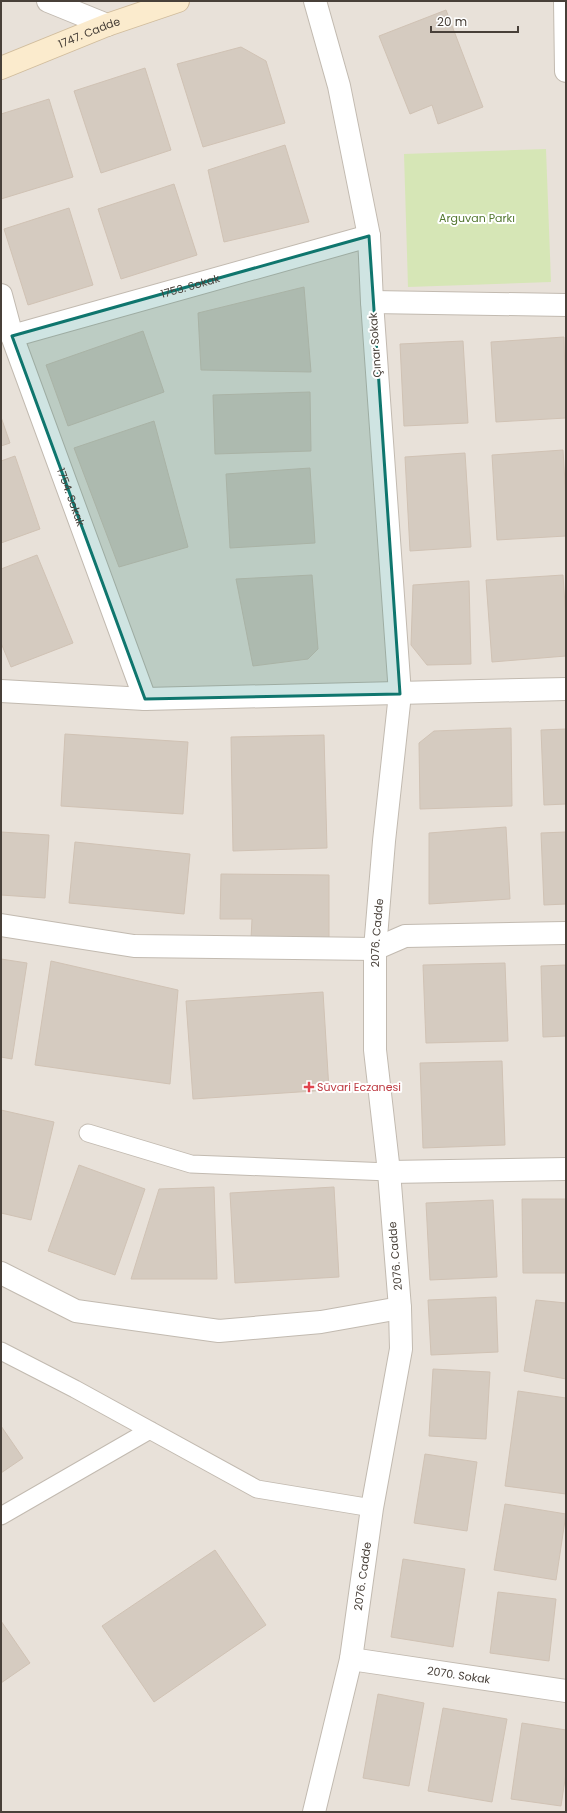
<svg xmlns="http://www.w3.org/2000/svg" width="567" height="1813" font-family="Poppins,sans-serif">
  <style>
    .residential { fill: #e8e1d9 }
    .green { fill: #d6e6b6 }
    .building { fill: #d5cbc0; stroke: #d0c2b4 }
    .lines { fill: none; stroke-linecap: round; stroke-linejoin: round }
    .lane-casing { stroke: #c2bab0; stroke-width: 19 }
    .street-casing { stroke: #c2bab0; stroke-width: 24 }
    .secondary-casing { stroke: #d1bd9d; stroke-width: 24 }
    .lane { stroke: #fff; stroke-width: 17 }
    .street { stroke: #fff; stroke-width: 22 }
    .secondary { stroke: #fbebcd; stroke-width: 22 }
    .marked { fill: #0f766e; fill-opacity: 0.2; stroke: #0f766e; stroke-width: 3; stroke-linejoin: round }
    .health-dot { fill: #e0444e; stroke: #fff; stroke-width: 1.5 }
    .labels { text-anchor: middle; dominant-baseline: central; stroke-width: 4; stroke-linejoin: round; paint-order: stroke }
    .street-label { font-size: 11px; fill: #484039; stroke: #fff }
    .park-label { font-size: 11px; fill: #52772f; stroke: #fff }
    .health-label { font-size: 11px; fill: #be3a42; stroke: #fff; text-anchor: start }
  </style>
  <rect width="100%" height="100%" fill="#f4f0ea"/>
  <path class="residential" d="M1 1H566V1812H1Z"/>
  <path class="green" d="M546 149 551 282 408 287 404 154Z"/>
  <path class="building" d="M446 10 483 107 438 124 432 105 410 114 379 36Z
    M241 47 266 61 285 123 203 147 177 64Z
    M145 68 171 150 101 173 74 91Z
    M49 99 73 177 1 199V114Z
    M285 145 309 222 224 242 208 170Z
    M174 184 197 255 121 279 98 209Z
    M69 208 93 285 28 305 4 229Z
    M304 287 311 372 201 370 198 313Z
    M143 331 164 392 68 426 46 365Z
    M564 337 566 418 496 422 491 342Z
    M463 341 468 423 404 426 400 344Z
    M310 392 311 451 215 454 213 395Z
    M1 417 10 443 1 446Z
    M154 421 188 547 119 567 74 448Z
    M563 450 566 499V536L497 540 492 455Z
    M465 453 471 547 410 551 405 457Z
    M15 456 40 529 1 543V461Z
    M310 468 315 543 230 548 226 474Z
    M37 555 73 643 11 667 1 643V569Z
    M312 575 318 649 308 659 253 666 236 579Z
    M563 575 566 619V656L492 662 486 580Z
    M469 581 471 664 427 665 411 645 413 585Z
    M511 728 512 806 420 809 419 743 434 731Z
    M566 729V804L544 805 541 730Z
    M65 734 188 742 183 814 61 806Z
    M324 735 327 848 233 851 231 737Z
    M506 827 510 899 429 904V833Z
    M1 832 49 835 45 898 1 895Z
    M566 832V904L544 905 541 833Z
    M75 842 190 854 184 914 69 903Z
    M221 874 329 875V940L251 939 252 919H220Z
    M1 959 27 963 12 1059 1 1057Z
    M51 961 178 990 170 1084 35 1065Z
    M505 963 508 1041 426 1043 423 965Z
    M566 965V1036L543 1037 541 966Z
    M323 992 329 1090 193 1099 186 1001Z
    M502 1061 505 1145 423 1148 420 1063Z
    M1 1110 54 1122 31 1220 1 1213Z
    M79 1165 145 1189 115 1275 48 1251Z
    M214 1187 217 1279H131L159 1189Z
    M334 1187 339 1277 235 1283 230 1193Z
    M522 1199H566V1273H523Z
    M493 1200 497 1277 430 1280 426 1203Z
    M496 1297 498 1352 431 1355 428 1300Z
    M536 1300 566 1303V1379L524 1371Z
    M433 1369 490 1372 486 1439 429 1436Z
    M518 1391 566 1398V1494L505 1486Z
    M1 1426 23 1458 1 1473Z
    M425 1454 477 1462 467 1531 414 1523Z
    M505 1504 566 1514 556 1580 494 1570Z
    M215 1550 266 1625 154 1702 102 1626Z
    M403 1559 465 1569 453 1647 391 1637Z
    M498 1592 556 1599 549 1661 490 1653Z
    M1 1621 30 1663 1 1683Z
    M378 1694 424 1703 409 1786 363 1778Z
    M443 1708 507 1719 492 1802 428 1791Z
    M522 1723 566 1730V1773L561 1806 511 1799Z"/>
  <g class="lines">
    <defs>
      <path id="lane" d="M88 1133 191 1164 389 1172
        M1 1351 75 1389 257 1489 372 1508
        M1 1516 150 1430"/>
      <g id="street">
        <path d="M48 1 107 25"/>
        <path d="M565 1 566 71"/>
        <path id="s1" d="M1 295 12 336 145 699"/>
        <path d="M372 302 566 305"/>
        <path id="s2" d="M12 336 369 236"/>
        <path d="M1 691 145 699 566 689"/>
        <path d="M1 925 134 946 375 949 405 936 566 933"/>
        <path d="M389 1172 566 1169"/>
        <path d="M1 1273 76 1311 219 1331 321 1322 400 1308"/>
        <path id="s3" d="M351 1659 566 1691"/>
        <path id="s4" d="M314 1812 351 1659 372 1508 401 1349 400 1308 389 1172 375 1050V949L384 841 400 694 372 302 369 236 339 86 315 1"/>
      </g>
      <g id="secondary">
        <path id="s5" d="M1 68 107 25 178 1"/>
      </g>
    </defs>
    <use href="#lane" class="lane-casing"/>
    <use href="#street" class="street-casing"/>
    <use href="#secondary" class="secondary-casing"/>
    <use href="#lane" class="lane"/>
    <use href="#street" class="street"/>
    <use href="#secondary" class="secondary"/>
  </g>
  <path class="marked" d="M369 236 400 694 145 699 12 336Z"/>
  <path class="health-dot" d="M307 1081h4v4h4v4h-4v4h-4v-4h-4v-4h4z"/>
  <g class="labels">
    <g class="street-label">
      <text stroke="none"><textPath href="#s5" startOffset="95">1747. Cadde</textPath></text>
      <text stroke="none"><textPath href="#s2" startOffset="185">1753. Sokak</textPath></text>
      <text transform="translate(375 345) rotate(-94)">Çınar Sokak</text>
      <text stroke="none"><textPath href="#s1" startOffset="214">1754. Sokak</textPath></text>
      <text stroke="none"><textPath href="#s4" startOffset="889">2076. Cadde</textPath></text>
      <text transform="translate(395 1256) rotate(-95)">2076. Cadde</text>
      <text stroke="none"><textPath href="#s4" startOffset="241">2076. Cadde</textPath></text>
      <text stroke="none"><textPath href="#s3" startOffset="109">2070. Sokak</textPath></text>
    </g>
    <g class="park-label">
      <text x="477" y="218">Arguvan Parkı</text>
    </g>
    <g class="health-label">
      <text x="317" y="1087">Süvari Eczanesi</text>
    </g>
  </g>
  <rect width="567" height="1813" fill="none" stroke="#484039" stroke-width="4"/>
  <path d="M431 26v6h87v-6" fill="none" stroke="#484039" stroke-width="2"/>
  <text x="437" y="26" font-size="12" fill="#484039" stroke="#ffffff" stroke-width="3" paint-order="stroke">20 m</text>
</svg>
